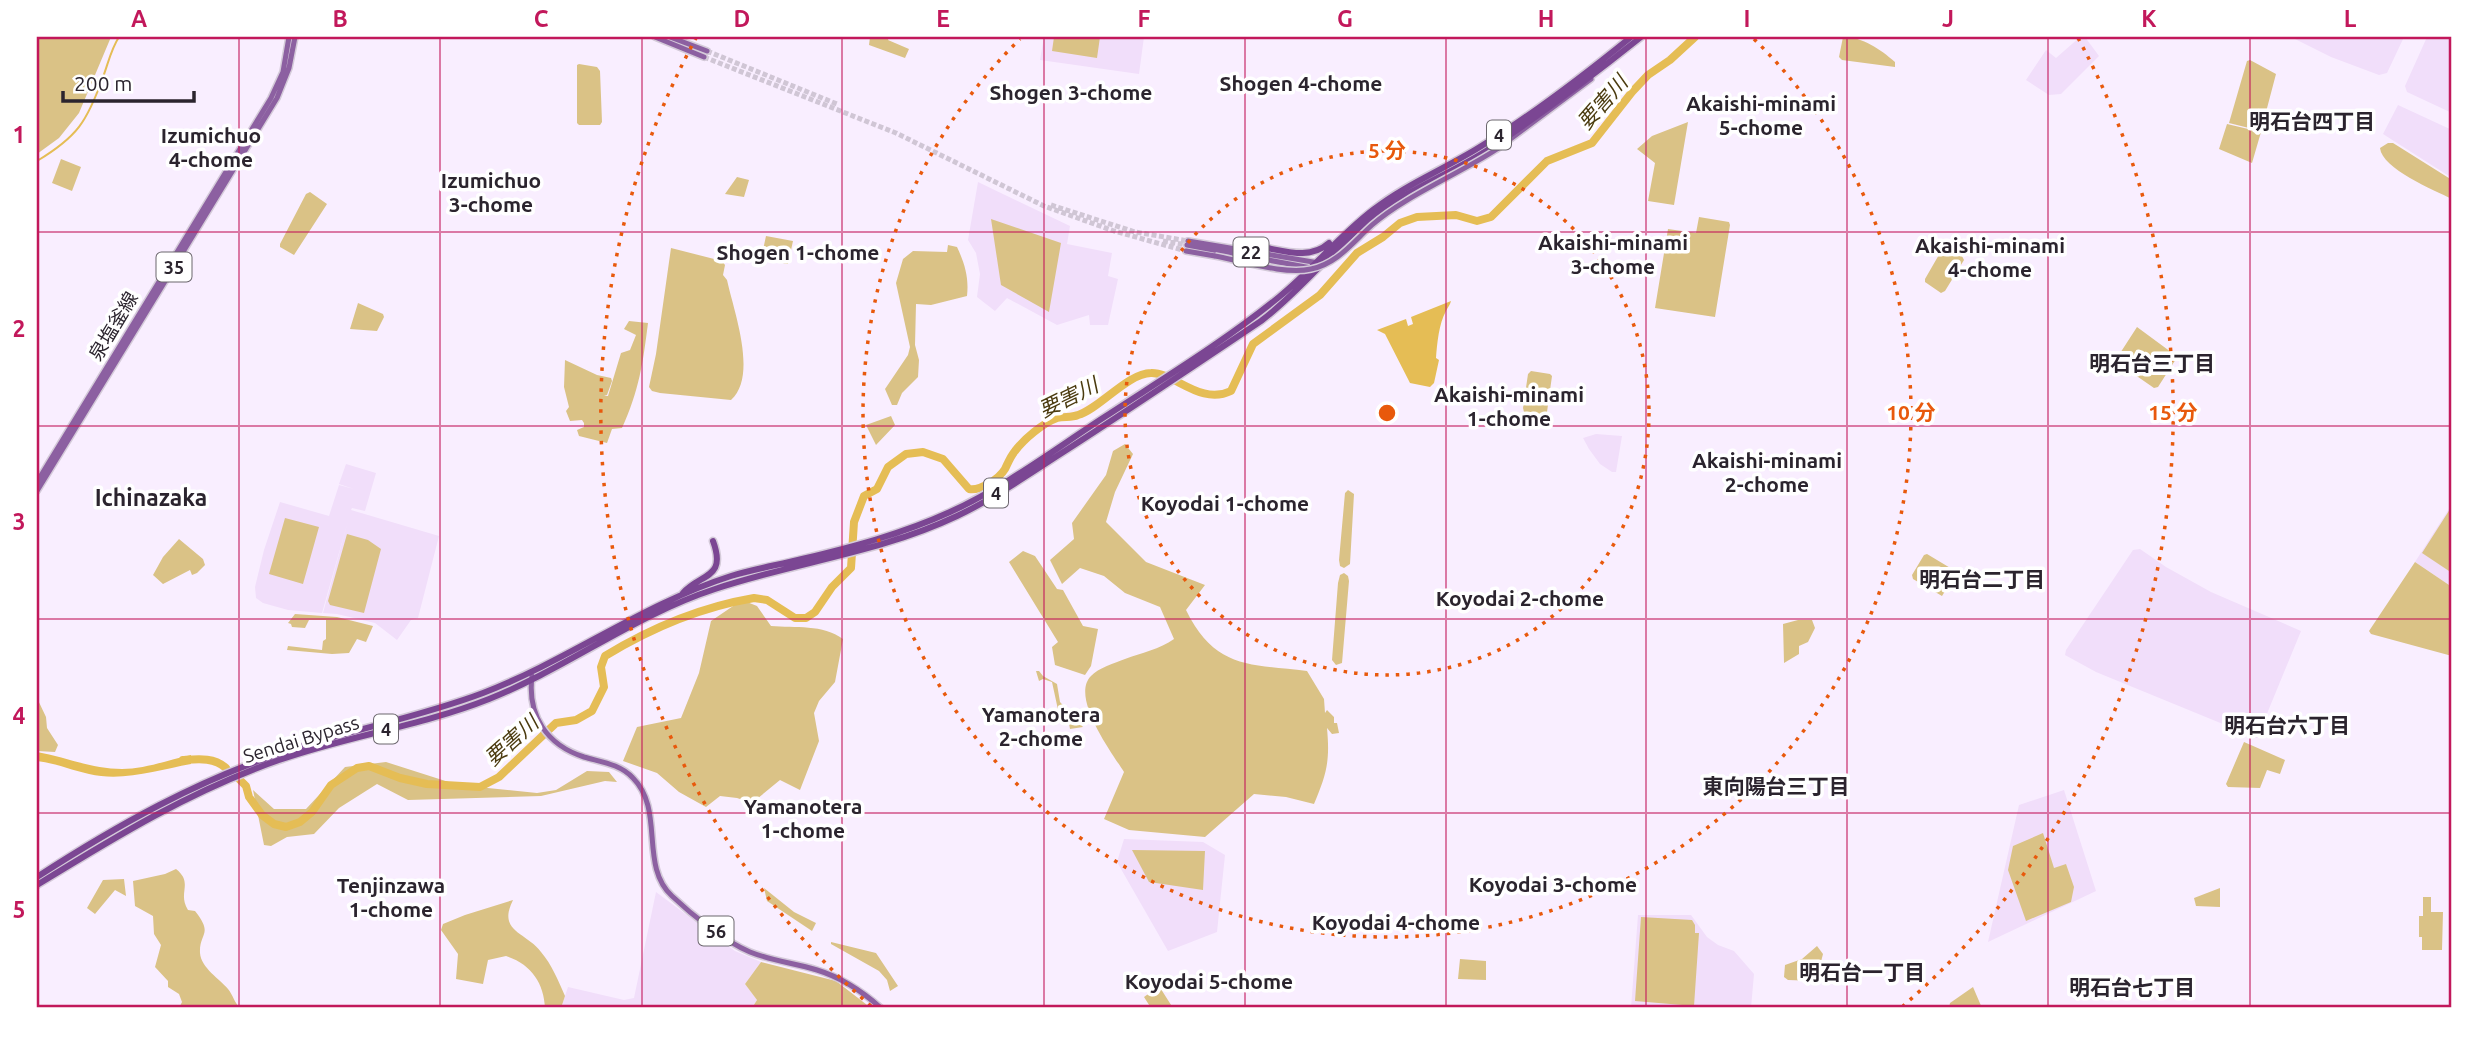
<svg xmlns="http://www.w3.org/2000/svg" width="2489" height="1045" font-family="Ubuntu,'Noto Sans JP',sans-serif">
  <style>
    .built { fill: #f1defa }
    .green { fill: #dac286 }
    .water { fill: #e5bd55 }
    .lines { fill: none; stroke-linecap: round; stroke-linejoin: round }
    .stream { stroke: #e5bd55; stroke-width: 2 }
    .river { stroke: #e5bd55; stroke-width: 8 }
    .major-tunnel { stroke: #d0c6d5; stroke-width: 5; stroke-dasharray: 5 2.5; stroke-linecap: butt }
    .major-casing { stroke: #d4cad9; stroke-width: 8 }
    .highway-casing { stroke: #d4cad9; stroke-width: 9 }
    .major { stroke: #8c60a1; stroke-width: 5 }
    .highway { stroke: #7b4693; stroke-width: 6 }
    .major-bridge-casing { stroke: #d4cad9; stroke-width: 8; stroke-linecap: butt }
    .major-bridge { stroke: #8c60a1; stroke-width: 5 }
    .grid { fill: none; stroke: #c2185b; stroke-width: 2; stroke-opacity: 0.55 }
    .ring { fill: none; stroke: #e8590c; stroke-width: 3.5; stroke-dasharray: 3.5 7 }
    .labels { text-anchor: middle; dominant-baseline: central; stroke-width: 7; stroke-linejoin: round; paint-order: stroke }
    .shield { fill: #fff; stroke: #6b666d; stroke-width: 2 }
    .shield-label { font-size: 18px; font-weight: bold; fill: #2b242e }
    .street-label { font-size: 19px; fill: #2b242e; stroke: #fff }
    .neighbourhood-label { font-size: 21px; font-weight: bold; fill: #2b242e; stroke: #fff }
    .water-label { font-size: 21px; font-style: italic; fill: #4b3b0f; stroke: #fff }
    .quarter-label { font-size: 23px; font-weight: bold; fill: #2b242e; stroke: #fff }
    .centre { fill: #e8590c; stroke: #fff; stroke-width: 3.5 }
    .ring-label { font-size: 21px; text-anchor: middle; font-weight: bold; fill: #e8590c; stroke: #fff; stroke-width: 7; stroke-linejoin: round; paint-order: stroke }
    .neatline { fill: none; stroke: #c2185b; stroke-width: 2.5 }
    .grid-label { font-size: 23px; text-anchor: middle; font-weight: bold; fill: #c2185b }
  </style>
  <rect width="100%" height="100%" fill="#f9eeff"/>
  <path class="built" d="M1044 37H1144L1139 74 1040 60Z
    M2080 37H2085L2099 56 2061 94 2049 95 2026 80 2046 50 2056 58Z
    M2291 37H2404L2387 73 2379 75 2331 57Z
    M2427 37H2452V113L2407 92 2405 86Z
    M2398 105 2452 130V178L2383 134Z
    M978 182 1070 226 1067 244 1112 253 1108 276 1118 279 1108 325H1090L1089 315 1057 325 1007 298 995 311 977 297 980 274 976 253 968 240Z
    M1596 434 1622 436 1616 472H1612L1600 464 1589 449 1583 438Z
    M346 464 376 473 365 511 352 508 351 510 439 536 418 618 411 620 397 640 375 623 337 614 323 613 348 521 322 613 288 610 263 603 256 598 255 587 264 550 280 502 329 516 339 485 354 489 339 484Z
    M2452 504V587L2415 562Z
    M2140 549 2166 567 2211 592 2301 631 2257 738 2096 672 2065 655 2066 650 2133 550Z
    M2064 790 2096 891 1988 942 2019 805Z
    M1124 839 1203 842 1225 855 1217 932 1168 951 1117 862Z
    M656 892 735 951 761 962 745 984 757 1000 752 1008H561L568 987 624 1000 634 998Z
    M1638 915H1691L1707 937 1718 945 1734 951 1754 974 1751 1008H1631Z"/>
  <path class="green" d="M37 37H111L79 113 59 138 37 154Z
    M870 37H889L888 40 909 49 905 58 869 45Z
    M1054 37H1100L1097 58 1052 51Z
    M1843 37C1863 37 1880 49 1895 62V67L1842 60 1839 57Z
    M2250 60 2276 74 2261 131 2229 123 2247 61Z
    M579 64 597 67 600 71 602 122 600 125H579L577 123V65Z
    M1688 122 1674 205 1648 201 1655 163 1637 149 1652 136Z
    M2227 124 2261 132 2252 163 2219 149Z
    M2388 143H2393L2452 180V199C2434 190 2382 169 2380 148Z
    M61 159 81 167 72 191 52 183Z
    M737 177 749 180 744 197 725 194Z
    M310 192 327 204 294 255 280 247V244L306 194Z
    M1699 217 1729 222 1730 225 1715 317 1655 308 1668 229 1696 233Z
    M991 219 1061 243 1049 312 1001 285Z
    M766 236 793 241 788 264 761 259Z
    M948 245 957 247C965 264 969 278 967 296L931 305 916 304 915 345 919 360 918 377 902 393 897 405H892L885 389 908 355 910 347 896 283 903 259 913 251 947 252Z
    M1944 246 1962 256 1964 260 1945 291 1941 293 1925 282V279Z
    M671 248 722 261 725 265 723 275 727 280C734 312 758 376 731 400L660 393 652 391 649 387 656 354Z
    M358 303 383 314 384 317 377 331 350 329Z
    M629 321 648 323C643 363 639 391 622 428L612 429 607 443 579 436 577 430 584 427V423L582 420 570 421 566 411 569 407 564 387 565 360 597 375 611 378 612 381 607 395 604 396H608L621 353 630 350 636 335 624 329Z
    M2137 327 2175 355 2176 359 2158 387 2154 388 2115 361Z
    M1531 371 1550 374 1552 376 1547 412 1544 415 1524 412 1523 408 1528 374Z
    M891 416 895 425 876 445 866 425Z
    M1125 444 1133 454 1115 492 1106 522 1146 562 1205 585 1186 610C1215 669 1249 664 1307 671L1324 699 1325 713 1327 710 1334 717V723H1337L1339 733 1332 734 1327 728C1330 761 1327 773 1314 804L1286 797 1254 794 1205 837 1129 830 1104 819 1124 772C1112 753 1070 697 1091 676 1098 668 1115 663 1125 659 1141 653 1160 649 1174 639L1160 607 1125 593 1104 576 1080 568 1062 584 1050 560 1074 539 1072 523 1106 475 1113 451Z
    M1348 490 1354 494 1350 564 1344 568 1340 566 1339 560 1345 493Z
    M2452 506V573L2422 553Z
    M285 518 319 527 303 584 269 574Z
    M347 534 368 540 381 549 364 613 330 605 328 601Z
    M179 539 203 559 205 565 197 573 192 575 190 570 163 584 153 575 163 557Z
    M1023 551 1035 556 1057 589 1063 590 1083 626 1098 629 1091 666 1085 675 1055 665 1052 647 1058 642 1009 562Z
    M1927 554 1957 572 1942 596 1913 579 1912 575 1924 555Z
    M2415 562 2452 587V656L2371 634 2369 631Z
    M1344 573 1348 576 1349 581 1342 663 1336 665 1332 660 1338 583 1340 575Z
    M742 600 757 606 771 626C795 628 823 624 843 639L835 682 819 701 814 713 819 741 800 790 780 780 752 803 737 798 720 796 706 807 679 792 657 773 623 761 637 727 681 718 699 673 711 621Z
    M295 614 337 617 373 626 366 642 357 639 349 653 332 654 287 650 288 646 322 650 323 641 326 639V620H309L305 628 292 627 291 624 288 623Z
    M1798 620H1812L1815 628 1808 642 1799 646V654L1784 663 1783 624Z
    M1036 671H1039L1043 676 1057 684 1060 702 1083 727 1070 729 1068 718 1060 719 1052 682 1043 679 1039 681Z
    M37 698 46 717 47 728 58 745 55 752 37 751Z
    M2244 742 2285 760 2280 774 2267 770 2260 788 2228 787 2226 784Z
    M386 762 458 785 537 793 556 790 587 771 609 772 617 782 605 781 541 796 408 800 377 784 339 808 314 834 287 837 271 846 264 845 253 790 274 809H306L345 767Z
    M2043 833 2054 868 2066 864 2074 887 2071 902 2026 921 2008 870 2013 846Z
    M1132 850 1205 851 1203 890 1149 882Z
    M176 869C194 883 177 893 188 910L195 911C214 935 199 932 200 953 201 968 220 979 228 989 233 995 234 1002 240 1008H179L182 1002 179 994 168 987V981L155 967 161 945 154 934 153 916 135 906 133 881 165 874Z
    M124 879 126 896 115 890 95 914 87 908 103 880Z
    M764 888 794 912 816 923 812 931 767 901Z
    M2220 888V907L2196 906 2194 898Z
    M2423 897H2431V912H2443L2442 950H2422V937H2419V916H2423Z
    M513 900C497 932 526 932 541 952 552 965 558 980 565 996L561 1008H545C544 983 531 964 506 956L488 960 483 984 456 979 458 954 441 930 443 924 465 915Z
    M1641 917 1692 920 1695 925V933H1699L1694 1006 1635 1001Z
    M831 942 876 953 898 986 890 991 887 980 879 971 831 944Z
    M1817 946 1823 954 1816 981 1788 980 1784 977 1785 965 1802 959Z
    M1460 959 1486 961V980L1458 979Z
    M761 962 836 981 871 1008H752L757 1000 745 984Z
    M1159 986 1173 1008H1151L1144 997Z
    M1973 987 1982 1008H1949L1950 1003Z"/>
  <path class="water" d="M1451 301C1450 305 1448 307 1446 311 1439 323 1437 344 1436 358L1439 360 1434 383 1430 387 1410 383 1385 334 1377 330 1406 319 1408 326 1413 324 1411 317Z
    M37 752C65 757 93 769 122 769 144 769 169 760 191 755V764C158 770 123 782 89 774 71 770 55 763 37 761Z"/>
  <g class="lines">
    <path class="stream" d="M37 161C77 137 87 122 103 77 108 64 111 49 119 37"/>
    <path class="river" d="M183 760C198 759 214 757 226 768
      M240 780 246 786 249 797 262 815 274 824 286 827 300 822 312 812 331 785 357 768 369 766 400 778 427 784 480 787 499 777 556 723 576 720 592 711 604 687 601 667 605 656C651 628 701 607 754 598L767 600 795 618H806L815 612 832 587 851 568 854 522 864 496 877 489 888 467 906 454 923 452 943 459 969 489C980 491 999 479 1005 469 1008 463 1010 457 1015 451 1024 439 1043 423 1057 418 1064 416 1071 418 1078 415 1099 409 1128 373 1151 373 1174 372 1200 406 1231 391L1253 344 1320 295 1357 253 1383 237 1400 223 1417 217 1456 215 1477 221 1491 217 1547 161 1592 143 1632 92 1648 75 1670 60 1695 37"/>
    <path class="major-tunnel" d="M707 51 837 104
      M704 57 896 133 1044 206 1114 231 1186 251
      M1051 205 1135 232 1188 241
      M1163 241 1187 245"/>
    <defs>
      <path id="major" d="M655 37 704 57
        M670 37 707 51
        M1497 149 1591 79
        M1188 241 1319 263
        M1187 245 1311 268
        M1186 251 1215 256
        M37 482 271 98 283 72 289 37
        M37 491 277 98 289 68 295 37
        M532 676C527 716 547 745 584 757 601 762 620 764 633 778 665 810 639 866 672 896 692 915 724 941 750 952 772 961 795 963 817 970 840 977 863 992 881 1008"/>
      <path id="highway" d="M1267 248C1288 252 1311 259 1329 243
        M683 593C701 573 727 579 713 541
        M37 877C116 826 199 779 290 750 354 729 420 717 483 693 569 660 643 604 731 576 754 569 778 565 802 559 852 547 902 534 950 512 1005 487 1055 449 1106 416 1164 378 1225 341 1279 297 1312 270 1339 236 1373 210 1406 184 1447 168 1483 145 1535 113 1583 76 1631 37
        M37 885C115 837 192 790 279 760 347 736 421 726 489 699 567 668 635 615 715 589 796 562 879 553 957 516 995 498 1032 472 1068 449 1133 407 1197 364 1261 321 1305 288 1338 241 1383 209 1415 187 1453 172 1486 151 1539 116 1591 77 1641 37"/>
    </defs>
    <use href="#major" class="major-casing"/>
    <use href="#highway" class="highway-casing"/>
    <use href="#major" class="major"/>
    <use href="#highway" class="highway"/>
    <defs>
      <path id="major-bridge" d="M1215 256C1243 261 1284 275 1311 269 1337 264 1353 242 1372 225 1405 196 1459 174 1497 149"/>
    </defs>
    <use href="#major-bridge" class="major-bridge-casing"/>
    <use href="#major-bridge" class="major-bridge"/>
  </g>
  <path class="grid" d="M239 37V1008M440 37V1008M642 37V1008M842 37V1008M1044 37V1008M1245 37V1008M1446 37V1008M1646 37V1008M1847 37V1008M2048 37V1008M2250 37V1008M37 232H2452M37 426H2452M37 619H2452M37 813H2452"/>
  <g class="ring">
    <circle cx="1387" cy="413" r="262"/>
    <path d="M1754 39A524 524 0 1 1 1020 39"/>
    <path d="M871 1006A786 786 0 0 1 696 38M2078 38A786 786 0 0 1 1903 1006"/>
  </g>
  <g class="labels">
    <g class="shield">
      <rect x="1487" y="120.5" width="24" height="29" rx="5"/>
      <rect x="1233.5" y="237.5" width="35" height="29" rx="5"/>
      <rect x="156.5" y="252.5" width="35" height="29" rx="5"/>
      <rect x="984" y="478.5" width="24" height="29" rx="5"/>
      <rect x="374" y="714.5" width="24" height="29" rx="5"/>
      <rect x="698.5" y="916.5" width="35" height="29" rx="5"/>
    </g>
    <g class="shield-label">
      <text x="1499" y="135">4</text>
      <text x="1251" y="252">22</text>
      <text x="174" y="267">35</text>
      <text x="996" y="493">4</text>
      <text x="386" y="729">4</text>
      <text x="716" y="931">56</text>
    </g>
    <g class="street-label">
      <text transform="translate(113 326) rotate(-59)">泉塩釜線</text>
      <text transform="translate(301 739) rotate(-17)">Sendai Bypass</text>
    </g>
    <g class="neighbourhood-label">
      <text x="1301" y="83">Shogen 4-chome</text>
      <text x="1071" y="92">Shogen 3-chome</text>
      <text x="1761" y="103">Akaishi-minami<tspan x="1761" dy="24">5-chome</tspan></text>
      <text x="2312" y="121">明石台四丁目</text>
      <text x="211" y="135">Izumichuo<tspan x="211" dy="24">4-chome</tspan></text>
      <text x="491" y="180">Izumichuo<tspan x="491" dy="24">3-chome</tspan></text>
      <text x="1613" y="242">Akaishi-minami<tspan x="1613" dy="24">3-chome</tspan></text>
      <text x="1990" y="245">Akaishi-minami<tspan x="1990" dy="24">4-chome</tspan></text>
      <text x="798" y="252">Shogen 1-chome</text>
      <text x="2152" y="363">明石台三丁目</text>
      <text x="1509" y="394">Akaishi-minami<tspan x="1509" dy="24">1-chome</tspan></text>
      <text x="1767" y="460">Akaishi-minami<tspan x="1767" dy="24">2-chome</tspan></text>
      <text x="1225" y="503">Koyodai 1-chome</text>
      <text x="1982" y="579">明石台二丁目</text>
      <text x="1520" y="598">Koyodai 2-chome</text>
      <text x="1041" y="714">Yamanotera<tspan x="1041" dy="24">2-chome</tspan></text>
      <text x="2287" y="725">明石台六丁目</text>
      <text x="1776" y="786">東向陽台三丁目</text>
      <text x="803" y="806">Yamanotera<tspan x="803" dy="24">1-chome</tspan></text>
      <text x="1553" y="884">Koyodai 3-chome</text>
      <text x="391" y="885">Tenjinzawa<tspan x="391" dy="24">1-chome</tspan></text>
      <text x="1396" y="922">Koyodai 4-chome</text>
      <text x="1862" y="972">明石台一丁目</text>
      <text x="1209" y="981">Koyodai 5-chome</text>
      <text x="2132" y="987">明石台七丁目</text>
    </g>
    <g class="water-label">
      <text transform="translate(1602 102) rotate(-49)">要害川</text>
      <text transform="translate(1068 397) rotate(-26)">要害川</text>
      <text transform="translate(511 740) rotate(-42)">要害川</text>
    </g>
    <g class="quarter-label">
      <text x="151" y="497">Ichinazaka</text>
    </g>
  </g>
  <circle cx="1387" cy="413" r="10" class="centre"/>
  <g class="ring-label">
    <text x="1387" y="158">5 分</text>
    <text x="1911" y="420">10 分</text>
    <text x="2173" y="420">15 分</text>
  </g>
  <rect width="2489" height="1045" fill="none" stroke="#ffffff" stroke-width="77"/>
  <path d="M63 91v10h131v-10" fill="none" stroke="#2b242e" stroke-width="3.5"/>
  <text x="74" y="91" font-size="21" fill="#2b242e" stroke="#ffffff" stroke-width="5" paint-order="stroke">200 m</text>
  <rect x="38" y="38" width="2412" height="968" class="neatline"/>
  <g class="grid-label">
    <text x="139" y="27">A</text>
    <text x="340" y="27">B</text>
    <text x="541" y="27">C</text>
    <text x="742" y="27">D</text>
    <text x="943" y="27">E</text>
    <text x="1144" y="27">F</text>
    <text x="1345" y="27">G</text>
    <text x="1546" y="27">H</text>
    <text x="1747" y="27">I</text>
    <text x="1948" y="27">J</text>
    <text x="2149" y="27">K</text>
    <text x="2350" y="27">L</text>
    <text x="19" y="143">1</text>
    <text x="19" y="337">2</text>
    <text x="19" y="530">3</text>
    <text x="19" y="724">4</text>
    <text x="19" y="918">5</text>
  </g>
</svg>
